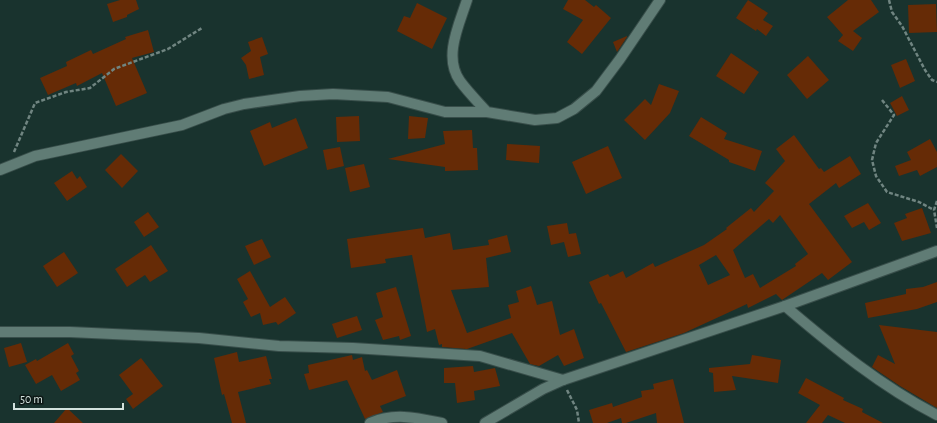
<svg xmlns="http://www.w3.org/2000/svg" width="937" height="423" font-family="'Alegreya Sans',sans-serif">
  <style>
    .building { fill: #662b06; fill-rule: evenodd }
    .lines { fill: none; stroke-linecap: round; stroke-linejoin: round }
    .street-casing { stroke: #384e4a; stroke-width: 12 }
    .secondary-casing { stroke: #384e4a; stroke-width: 12 }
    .path { stroke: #708581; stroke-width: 2.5; stroke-dasharray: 4 2; stroke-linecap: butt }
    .street { stroke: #607c75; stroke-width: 10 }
    .secondary { stroke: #607c75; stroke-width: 10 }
  </style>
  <rect width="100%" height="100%" fill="#19332e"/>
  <path class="building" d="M120 0H136L139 9 127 15V17L113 22 107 4Z
    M568 0H585L594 7 596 5 611 18 582 54 567 42 583 20 563 9Z
    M748 0 768 13 763 20 773 26 766 36 757 29 756 31 736 18Z
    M848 0H871L879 12 853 31 862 38 853 51 838 41 843 35 827 17Z
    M417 3 447 18 432 49 397 31 404 16 410 18Z
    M936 4 937 32 909 33 908 5Z
    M148 30 154 52 132 58 147 93 116 106 102 73 77 86 76 83 48 95 40 78 67 66 66 62 91 50 93 54 126 39 125 37Z
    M627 36V37L617 52 613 42Z
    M262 37 268 54 260 57 264 75 249 79 246 65 241 58 251 51 248 42Z
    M731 53 759 72 744 94 716 76Z
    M808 56 829 80 807 99 787 75Z
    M906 59 915 81 900 88 891 65Z
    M659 84 679 91 670 113 645 140 624 120 645 99 651 105Z
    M902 96 909 110 897 116 890 103Z
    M359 116 360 141 337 142 336 117Z
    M409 116 428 118 425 138 408 139Z
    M701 117 727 133 724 139 762 151 755 171 729 162V160L689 136Z
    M296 118 308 148 264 166 250 131 270 122 272 128Z
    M472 130 473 148H477L478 170 445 171V167L388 159 445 144 443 131Z
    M794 135 819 169 821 168 824 172 850 156 861 174 839 188 836 183 809 204 852 262 828 280 822 273 782 300 776 294 748 308 747 304 684 333 626 352 601 303 599 304 589 282 608 274 610 277 623 271 626 278 653 263 655 267 704 245 727 229 726 228 751 208 754 212 774 191 765 183 785 161 776 149ZM780 215 808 254 795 264 796 266 760 288 753 274 745 278 733 250 769 219 773 223ZM716 255 730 275 708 285 699 265Z
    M930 139 937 152V167L920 176 917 170 899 176 895 166 911 160 907 152Z
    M507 144 540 146 539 163 506 160Z
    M608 146 622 178 586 194 572 162Z
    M340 147 344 166 327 170 323 150Z
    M121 154 138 171 122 188 105 170Z
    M364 164 370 187 350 192 345 168Z
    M72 171 77 179 80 176 87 187 67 201 54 183Z
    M868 203 881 223 869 230 864 222 852 228 844 216Z
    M922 208 931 233 902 241 894 223 907 218 905 214Z
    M148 212 159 227 144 237 134 222Z
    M567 223 569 234 576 233 581 254 568 257 564 242 551 245 547 226Z
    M423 228 425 238 450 233 453 250 489 245 488 240 507 235 511 252 486 258 489 287 451 290 467 333 511 318 508 305 519 302 516 291 531 286 537 305 552 301 560 335 574 329 584 358 564 366 558 355 539 366 530 364 512 333 467 349 442 347V344L439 345 435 329 427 332 412 255 385 259 386 263 351 268 347 239Z
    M262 239 271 257 254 265 245 246Z
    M151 245 168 271 150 282 145 275 127 287 115 269Z
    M64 252 78 273 57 287 43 266Z
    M250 271 270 307 285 297 296 313 278 325 276 322 263 325 260 313 251 317 243 302 248 299 237 279Z
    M937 282V302L917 309 868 318 865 303 906 294V289L923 287Z
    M396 287 411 336 400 340 399 336 383 340 375 320 383 317 376 293Z
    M357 316 362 330 337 338 332 324Z
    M879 325 937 332V408L900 386 872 367 878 355 895 364Z
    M21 343 27 362 9 367 4 348Z
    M68 343 74 354 71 356 79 371 76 373 80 380 61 391 52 375 36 384 25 365 36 359 37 361Z
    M237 352 239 362 266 356 272 379H269L271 384 238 392 246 423H232L224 394 222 395 214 358Z
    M352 355 353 360 362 357 365 371 367 370 372 380 397 370 406 396 380 406 383 412 365 419 347 380 309 390 304 374 309 373 308 365Z
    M752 355 781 360 778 383 732 376 736 390 714 392 713 373 709 372V368L750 364Z
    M141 358 163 386 133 409 126 399 133 394 119 375Z
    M473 366 474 372 495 368 500 386 474 391 475 400 457 403 455 383H444V368Z
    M806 378 844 398 843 400 863 409 862 412 883 423H845L828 415 822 423H806L820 405 798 393Z
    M673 379 684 423H657L656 413 626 423H622L621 418 607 423H593L589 410 612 403 613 407 642 397 641 391 654 389 653 384Z
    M67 408 83 423H54Z"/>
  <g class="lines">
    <defs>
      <path id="street" d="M467 0C459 25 443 57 460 81 468 92 478 102 487 112
        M0 170 35 156 182 125 224 109 244 104 300 96 333 94 388 97 445 112H487L535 120 557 118 574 109 596 91 620 59 660 0
        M785 306C832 346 882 387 937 415
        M0 332H70L199 338 279 346 353 348 480 356 563 380
        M370 423C394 412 418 418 442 423"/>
      <path id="secondary" d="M485 423 543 389 563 380 785 306 937 251"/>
    </defs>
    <use href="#street" class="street-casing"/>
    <use href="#secondary" class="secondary-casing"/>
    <path class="path" d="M889 0 892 12 902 26 925 70 932 80 937 82
      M882 100 894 115 876 143 872 160 876 176 887 192 919 202 934 210
      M14 152 35 103 66 92 90 88 114 69 168 49 202 28
      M937 201 934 210 937 228
      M567 390 577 410 579 423"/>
    <use href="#street" class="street"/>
    <use href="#secondary" class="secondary"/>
  </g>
  <path d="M14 403v6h109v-6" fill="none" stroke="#d2e1dd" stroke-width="2"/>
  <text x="20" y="403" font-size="12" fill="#d2e1dd" stroke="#0d1816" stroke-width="3" paint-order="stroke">50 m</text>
</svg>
